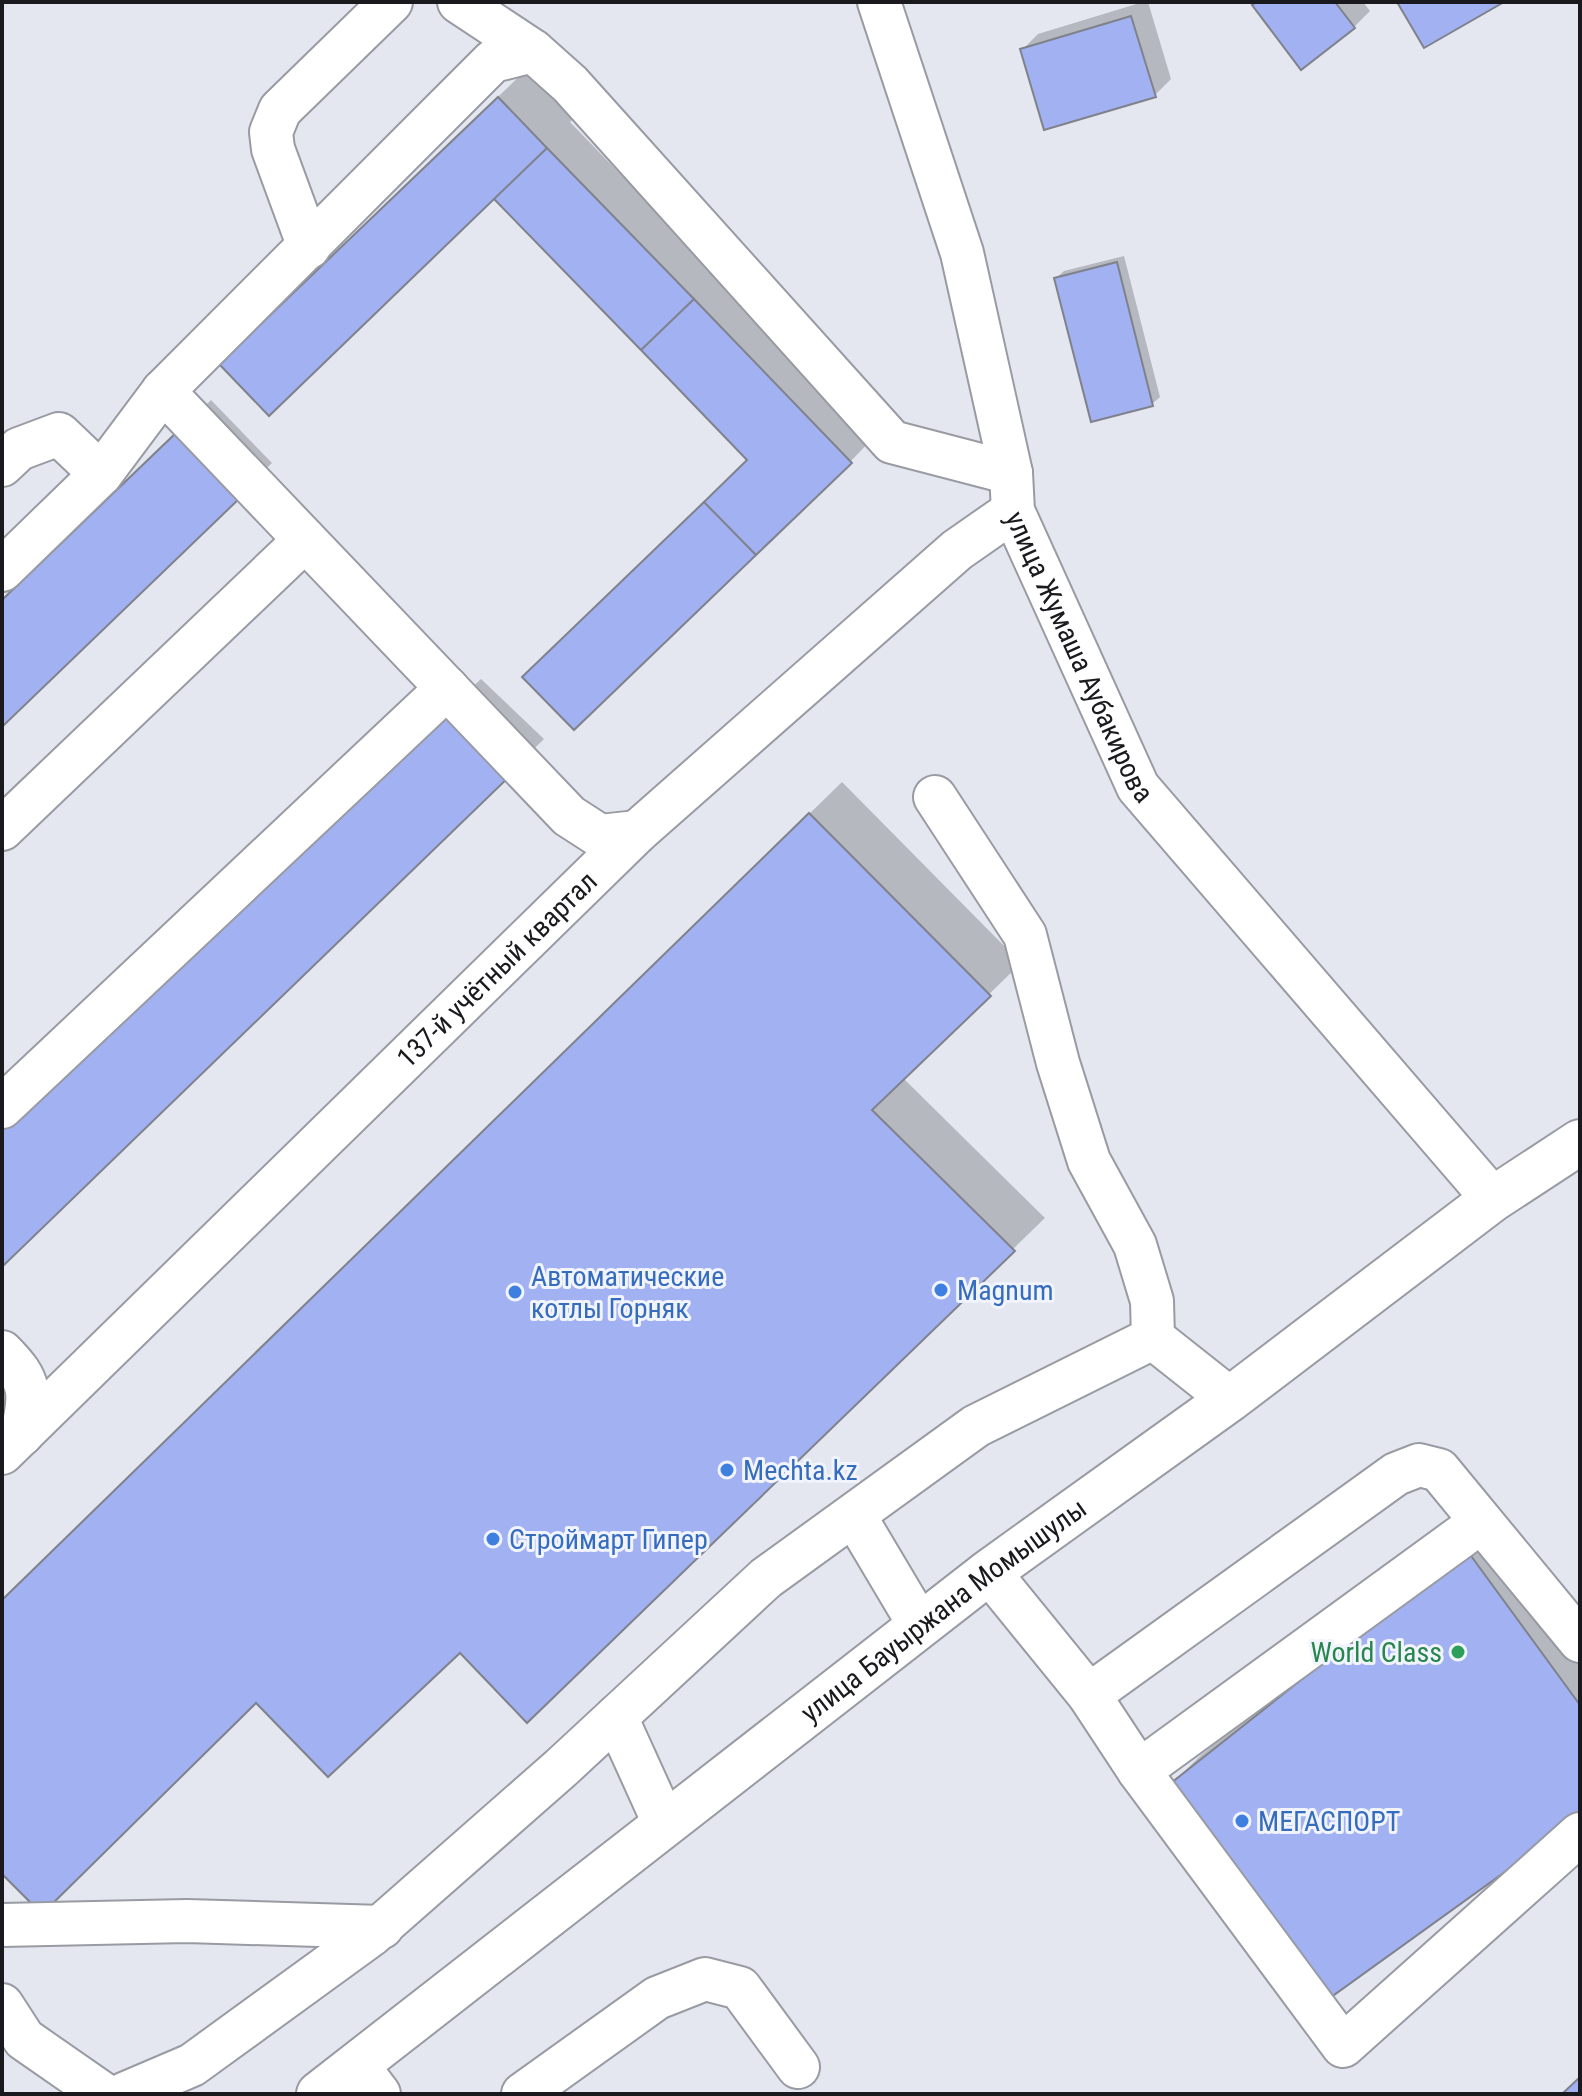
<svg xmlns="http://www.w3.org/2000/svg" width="1582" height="2096" font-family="'Roboto Condensed',sans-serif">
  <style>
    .shadow { fill: #0003 }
    .building { fill: #a1b1f1; stroke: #7f828a; stroke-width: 2 }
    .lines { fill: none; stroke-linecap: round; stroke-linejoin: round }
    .minor-casing { stroke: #999ba3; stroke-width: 46 }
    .major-casing { stroke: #999ba3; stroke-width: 48 }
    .minor { stroke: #fff; stroke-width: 42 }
    .major { stroke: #fff; stroke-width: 44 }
    .shop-dot { fill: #3f7fe0; stroke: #f1f4fd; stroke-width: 3 }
    .leisure-dot { fill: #2e9e5b; stroke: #f1f4fd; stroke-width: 3 }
    .labels { text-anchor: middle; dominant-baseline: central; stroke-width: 6; stroke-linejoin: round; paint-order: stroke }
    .street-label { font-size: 28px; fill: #1a1a1e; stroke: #f1f4fd }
    .shop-label { font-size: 28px; fill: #366cbe; stroke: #f1f4fd; text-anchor: start }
    .leisure-label { font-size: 28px; fill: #27864d; stroke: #f1f4fd; text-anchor: end }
  </style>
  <rect width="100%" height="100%" fill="#e4e6f0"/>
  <path class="shadow" d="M1143 2H1148L1171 79 1155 95 1022 50 1038 34Z
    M1259 2H1363L1370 11 1354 27Z
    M530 66 577 115 570 122 874 437 850 462 750 460 506 190 254 333Z
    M1124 256 1160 397 1152 404 1056 278 1064 271Z
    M211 400 272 463 2 724V602Z
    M481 679 544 739 2 1265V1131Z
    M842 782 1021 963 903 1078 1045 1218 527 1720 460 1650 256 1700 2 1871V1602Z
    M1499 1519 1580 1630V1815L1169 1787 1201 1755Z"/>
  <path class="building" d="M1257 2H1335L1355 28 1301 70 1252 5Z
    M1397 2H1504L1424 48Z
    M1131 16 1156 97 1044 130 1020 49Z
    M498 97 547 148 269 416 219 364Z
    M547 148 694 299 641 350 494 199Z
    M1117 262 1153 406 1091 422 1054 278Z
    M694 299 852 463 756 555 704 502 747 460 641 350Z
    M178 431 242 496 2 727V600Z
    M704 502 756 555 574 730 522 677Z
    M448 709 514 772 2 1267V1130Z
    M809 813 991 996 872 1110 1015 1251 527 1723 460 1653 328 1777 256 1703 42 1914 2 1874V1600Z
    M1466 1549 1580 1705V1818L1327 2000 1166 1787Z
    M1580 2077V2094H1562Z"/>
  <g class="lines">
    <defs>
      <g id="minor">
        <path d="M459 2 533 51"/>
        <path id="s1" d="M879 2 962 253 1011 473 1013 511 1138 787 1493 1199"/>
        <path d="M309 247 273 149 271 132 280 110 391 2"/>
        <path d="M163 391 569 816 600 836 637 832"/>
        <path d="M2 465 19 449 59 434 101 474"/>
        <path d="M2 570 101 474 163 391 493 61 533 51 570 84 892 442 1011 473"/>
        <path d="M935 797 1025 935 1058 1063 1089 1161 1135 1245 1152 1301 1153 1338"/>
        <path d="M2 829 305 540"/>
        <path d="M2 1107 447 688"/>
        <path d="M2 1352C33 1383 30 1393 22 1434"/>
        <path id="s2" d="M2 1453 637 832 957 550 1013 511"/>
        <path d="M854 1515 920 1626"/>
        <path d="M989 1572 1089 1695 1139 1771 1343 2046 1580 1834"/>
        <path d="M1089 1695 1396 1474 1419 1465 1439 1470 1580 1641"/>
        <path d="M616 1717 665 1825"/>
        <path d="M1139 1771 1481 1522"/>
        <path d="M2 1925 187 1921 382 1927"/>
        <path d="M2 2005 24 2039 103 2094"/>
        <path d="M357 2065 379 2094"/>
        <path d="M124 2094 192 2065 371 1935 561 1768 766 1578 976 1426 1153 1338 1230 1399"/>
        <path d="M523 2094 657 1998 705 1979 740 1988 798 2067"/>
      </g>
      <g id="major">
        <path id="s3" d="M319 2094 989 1572 1230 1399 1493 1199 1580 1142"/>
      </g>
    </defs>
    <use href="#minor" class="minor-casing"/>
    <use href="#major" class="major-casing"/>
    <use href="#minor" class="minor"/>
    <use href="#major" class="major"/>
  </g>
  <g class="shop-dot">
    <circle cx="941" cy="1290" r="8"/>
    <circle cx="515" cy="1292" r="8"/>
    <circle cx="727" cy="1470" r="8"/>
    <circle cx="493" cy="1539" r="8"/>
    <circle cx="1242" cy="1821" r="8"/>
  </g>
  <circle class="leisure-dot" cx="1458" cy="1652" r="8"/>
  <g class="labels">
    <g class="street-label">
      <text stroke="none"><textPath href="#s1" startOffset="688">улица Жумаша Аубакирова</textPath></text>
      <text stroke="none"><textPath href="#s2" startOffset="692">137-й учётный квартал</textPath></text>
      <text stroke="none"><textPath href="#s3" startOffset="790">улица Бауыржана Момышулы</textPath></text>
    </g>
    <g class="shop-label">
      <text x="531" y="1276">Автоматические<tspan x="531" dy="32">котлы Горняк</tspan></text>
      <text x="957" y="1290">Magnum</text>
      <text x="743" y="1470">Mechta.kz</text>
      <text x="509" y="1539">Строймарт Гипер</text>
      <text x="1258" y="1821">МЕГАСПОРТ</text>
    </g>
    <g class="leisure-label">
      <text x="1442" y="1652">World Class</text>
    </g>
  </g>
  <rect width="1582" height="2096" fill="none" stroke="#1a1a1e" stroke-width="8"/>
</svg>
